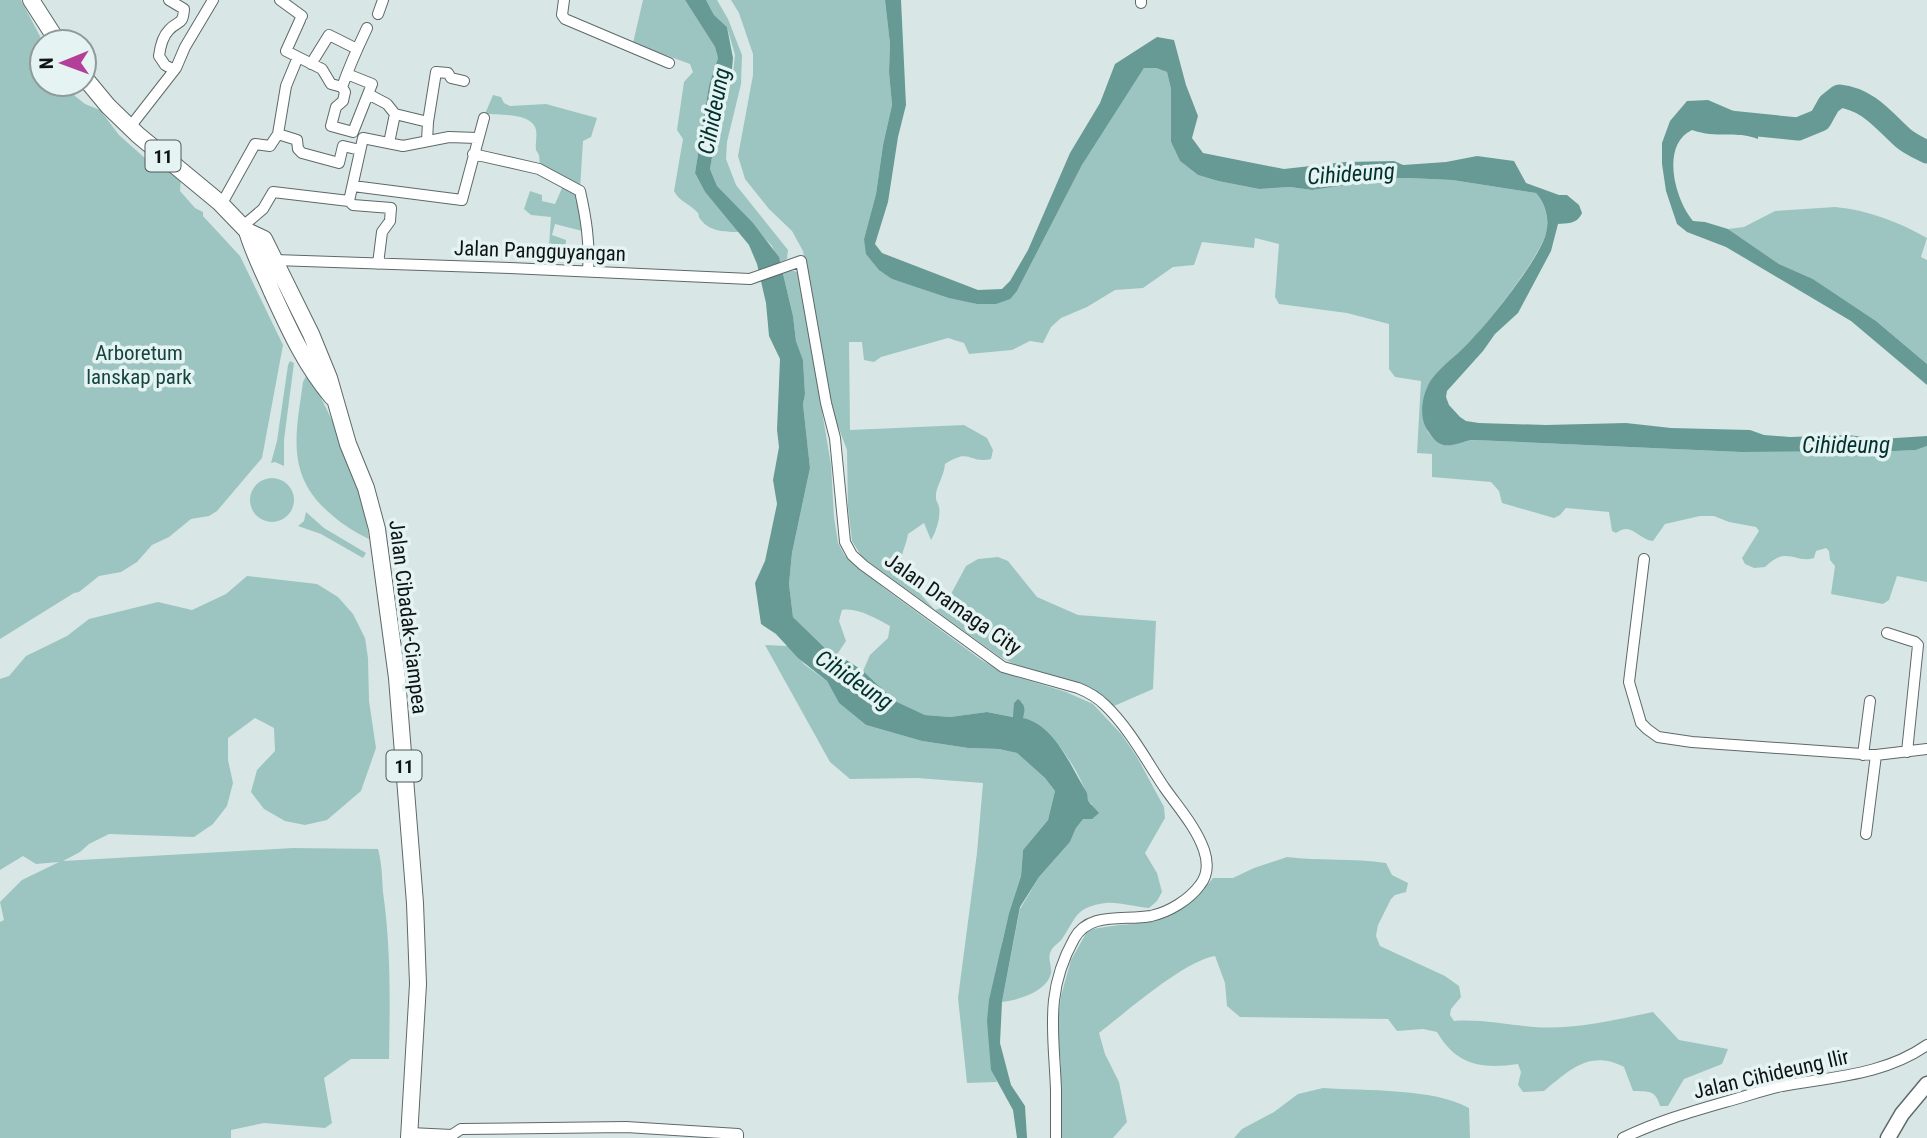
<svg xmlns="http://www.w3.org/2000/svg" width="1927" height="1138" font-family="'Roboto Condensed',sans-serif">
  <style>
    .green { fill: #9cc5c1 }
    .water { fill: #679a95 }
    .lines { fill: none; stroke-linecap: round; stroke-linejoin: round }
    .river { stroke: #679a95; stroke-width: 23 }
    .minor-casing { stroke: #5d6968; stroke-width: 12 }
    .secondary-casing { stroke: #5d6968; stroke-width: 17 }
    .trunk-casing { stroke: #5d6968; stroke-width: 18 }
    .minor { stroke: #fff; stroke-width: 10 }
    .secondary { stroke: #fff; stroke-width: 14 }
    .trunk { stroke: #fff; stroke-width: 16 }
    .labels { text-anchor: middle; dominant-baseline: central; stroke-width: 7; stroke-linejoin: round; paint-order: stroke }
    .shield { fill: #e5f4f2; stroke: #4e5656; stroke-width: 2 }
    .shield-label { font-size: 19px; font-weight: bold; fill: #0e1313 }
    .street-label { font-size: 21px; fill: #0e1313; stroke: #e5f4f2 }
    .park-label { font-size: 21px; fill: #164541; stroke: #e5f4f2 }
    .water-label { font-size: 23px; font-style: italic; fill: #00312e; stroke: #e5f4f2 }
  </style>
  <rect width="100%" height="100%" fill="#d8e7e5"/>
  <path class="green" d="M0 0H21L43 42 42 84H68L75 96 85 104 100 110 119 135 155 167 168 165 181 178 180 191 195 208 203 212V216L240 256 283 345 262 458 217 511 209 516 191 519 169 537 152 545 137 562 121 572 99 576 79 592 74 593 0 639Z
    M643 0H685L715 47 718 58 709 85 695 173 705 192 739 232C726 232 710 232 701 220 695 212 703 218 695 210 688 203 680 202 674 191L683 139 677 130 684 82 693 72 690 64 633 43Z
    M706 0H717L728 19 742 55 741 84 727 142 726 159 736 185 788 250 787 259 780 262 772 246 717 186 710 169 713 150 733 73 735 55 727 27 714 15Z
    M731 0H885L890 44 889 72 892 105 883 145 876 194 864 239 892 279 977 304 1017 291 1082 165 1144 68H1156L1167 72 1171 89V142L1180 161 1198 175 1218 181 1259 189 1290 187 1312 190 1347 185 1379 178H1408L1452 180 1536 193C1545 203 1550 220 1546 233 1540 257 1490 320 1472 340 1460 352 1444 364 1434 378 1430 383 1429 392 1427 398 1421 419 1422 432 1442 445L1475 440 1741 452 1895 451 1916 450 1927 446V582L1897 576 1889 600 1883 604 1831 594 1835 566 1830 560 1829 551 1826 548 1816 551 1814 558C1795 564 1787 545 1765 567L1754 568 1745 564 1742 558 1759 531 1756 527 1729 522 1714 516H1700L1665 524 1653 541C1637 539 1632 521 1616 533L1612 531 1609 512 1566 508 1560 515 1554 518 1502 503 1499 491 1491 482 1432 477V454L1417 453 1421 381 1395 377 1389 369V324L1347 313 1279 304 1275 297 1279 244 1255 238 1254 248 1202 242 1194 265 1173 267 1143 288 1115 290 1087 307 1061 318 1051 327 1043 343 1030 341 1012 350 969 354 964 343 948 338 881 357 874 362 864 360 862 342H849L850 430 964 425 987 438 993 450 991 459C968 464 971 447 945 464 944 477 935 488 936 497 936 502 938 502 939 507 941 517 936 532 931 540L924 523 908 534C907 542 903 549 902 556 900 576 923 596 935 610L944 607 966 566 978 559 998 557 1008 561 1037 597 1078 615 1156 621 1153 689 1114 706 1096 691 1076 682 1018 666 1000 657 862 557 852 541 848 507 847 450 833 413 803 251 792 231 769 209 745 179 738 156 753 75V54L739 13Z
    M493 95 501 97 504 103 510 106 546 104 597 118 591 137 583 141 580 189 547 167 540 166 539 155 536 150C535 143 538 133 535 127 528 113 499 115 485 114Z
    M563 186 577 191 586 232 555 224 552 235 566 240 564 263 548 261 551 217 531 215 524 209 530 191 542 195V201L555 204Z
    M1835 207C1868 210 1899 222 1927 238L1921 257 1927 260V364L1876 321 1813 279 1779 264 1728 229 1744 227 1775 211Z
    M791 270 797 272 800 279 831 465 834 517 838 543 845 556 884 588 980 659 1002 672 1066 692 1093 704 1122 735 1137 757 1164 807 1165 818 1145 853 1157 873 1162 892 1157 901 1149 908C1135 907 1119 902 1106 903 1075 907 1077 917 1062 939 1059 943 1053 946 1051 951 1047 958 1052 965 1051 973 1047 992 1018 1000 1002 1002L1020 909 1039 877 1070 842 1076 828 1083 818 1092 819V804L1088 802C1086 783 1062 745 1047 733 1040 727 1030 723 1022 718L1023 703 1018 700 1014 703V717L987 712 950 717 925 715 895 701 863 671 870 655 888 638 890 626C877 619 857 607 842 610L839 621 846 641 836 656 830 653 793 617 789 584 792 553 810 468 803 404 805 393 803 360 796 341 793 316 783 274Z
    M290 361 294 363 284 440V466L275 462 271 463 277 441 288 365Z
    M306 376 312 381C338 428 362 485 369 539 350 530 336 520 321 505 286 468 297 428 303 382Z
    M250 500a22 22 0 1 1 44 0a22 22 0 1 1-44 0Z
    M306 512 324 528 366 553 363 558 321 534 298 526 304 521Z
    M247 576 317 584 338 597 353 614 365 638 368 658 369 701 376 748 361 791 327 820 305 825 285 821 264 809 251 792 257 770 275 751 274 728 255 718 228 738V760L233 783 227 806 213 824 194 837 109 834 89 844 80 852 63 861 293 848 378 849C382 864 382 877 383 892 391 948 390 1002 389 1059H351L324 1078 332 1123 325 1128 264 1123 231 1130V1138H0V922L4 920 0 902 22 880 59 862 36 864 23 856 0 870V679L9 676 26 656 67 636 89 619 158 602 192 610 226 594Z
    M765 645 788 646 805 665 827 681 839 703 866 725 922 741 968 748 999 749 1017 753 1045 778 1055 791 1048 820 1023 850 1021 876 1009 913 1002 943 991 1069 997 1082 967 1083 958 998 977 853 983 783 917 778 850 779 830 762Z
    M1287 857C1320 861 1353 858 1386 863L1392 875 1408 883 1406 892 1395 895 1391 899 1378 925 1376 936 1380 946 1445 976 1459 986 1461 997 1451 1009 1450 1015 1454 1021C1481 1019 1507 1025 1534 1027 1574 1030 1614 1020 1653 1012L1679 1040 1728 1049 1722 1064 1684 1079 1668 1106H1660C1655 1089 1649 1092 1633 1091L1624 1067C1589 1049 1569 1071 1544 1091L1523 1092 1518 1085 1521 1072 1518 1064C1482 1069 1457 1066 1437 1032L1423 1029 1397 1031 1388 1019 1240 1017 1227 1006 1225 983 1215 956C1184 961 1126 1012 1099 1033L1105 1054 1119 1082 1127 1122 1113 1138H1061V1064L1057 1029 1061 996 1071 960 1088 930C1147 918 1171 932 1213 878H1233L1254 868Z
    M1323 1088C1366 1091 1433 1088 1469 1108L1470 1138H1234L1242 1129 1274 1112 1298 1094Z"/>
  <path class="water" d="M685 0H706L714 15 727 27 733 58 731 80 722 99 710 169 717 186 753 223 779 257 793 316 796 341 803 360 805 394 803 404 810 468 792 553 789 584 793 617 830 653 848 661 863 671 895 701 925 715 950 717 987 712 1013 717 1014 703 1018 699C1026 705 1025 710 1023 718 1055 725 1071 767 1087 793L1088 801 1099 813 1092 819H1083L1076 828 1070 842 1039 877 1020 907 1002 1002 1000 1043 1011 1085 1025 1106 1027 1138H1017L1013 1110 991 1070 987 1021 989 1000 1009 913 1021 876 1023 850 1048 820 1055 791 1045 778 1017 753 999 749 968 748 922 741 866 725 839 703 827 681 798 658 776 634 761 624 755 583 765 561 777 504 773 480 779 447 777 430 780 359 769 336 766 303 757 264 749 245 705 192 695 173 709 85 718 58 715 47Z
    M885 0H901L906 105 898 137 888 202 875 244 882 253 978 290 1002 289 1010 281 1028 250 1070 153 1100 103 1115 64 1157 37 1174 40 1186 85 1198 116 1192 138 1203 153 1284 169 1346 162 1394 161 1403 165 1446 162 1477 156 1514 161 1526 183 1559 195H1567L1579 205 1582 213C1577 224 1569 223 1558 224L1551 251 1518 313 1495 334 1483 351 1447 391 1446 397 1449 405 1460 417 1466 421 1479 423 1546 425 1626 423 1671 428 1750 430 1764 435 1790 437 1848 435 1880 439 1927 436V446L1916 450 1895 451 1741 452 1475 440C1464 440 1454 447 1443 445 1436 443 1432 437 1428 431 1418 417 1422 394 1431 380 1442 365 1460 353 1473 338 1491 319 1541 257 1546 233 1550 219 1545 203 1536 193L1452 180 1408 178H1379L1347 185 1312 190 1290 187 1259 189 1218 181 1198 175 1180 161 1171 142V89L1167 72 1156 68H1144L1082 165 1017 291 1010 299 996 304H977L949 298 892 279 879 270 866 254 864 239 876 194 883 145 892 105 889 72 890 44Z
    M1708 100 1759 122 1758 139C1735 130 1717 139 1692 130 1660 145 1675 200 1693 221L1705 222 1728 229 1779 264 1813 279 1876 321 1927 364V385L1851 321 1726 247 1687 232 1677 224 1666 191 1662 164V143L1670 121 1687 101Z"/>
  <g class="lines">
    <path class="river" d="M1729 122 1798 129 1820 120 1829 104 1839 96C1868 99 1883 120 1903 138 1910 144 1919 148 1927 152"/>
    <defs>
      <path id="minor" d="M169 0 184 9C183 26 178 20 169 30 163 36 160 48 159 56L165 65 174 70
        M280 0 302 16
        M564 0 562 15 565 19 669 63
        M1141 0V3
        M378 14 383 0
        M300 20 286 51 322 69 331 84 342 87
        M311 64 329 35 357 49
        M347 74 372 84 353 132 331 126 336 107 343 101 345 92 342 87C349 67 358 47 367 28
        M368 94 387 104 395 114 428 122 427 141
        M428 122 436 72 448 73 451 78 464 81
        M130 127 176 68 185 47 213 0
        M278 134 297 140 298 149 302 153 339 163 343 146 360 150
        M389 143 395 114
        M473 154 539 169 580 191C586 218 590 242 588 271
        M353 186 462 200 484 118
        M349 201 353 205 391 208 390 221 382 232 378 264
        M221 205 255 144 270 146 278 134 286 86 298 57
        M243 226 263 209 273 192 349 201 363 138 403 146 449 137 477 138
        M275 260 510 268 750 279 801 261 826 403 835 438 845 542 852 555 863 565 1003 667 1078 688C1088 692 1097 697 1105 705 1129 728 1146 760 1164 787 1178 807 1196 827 1204 850 1208 862 1208 875 1200 885 1189 900 1169 912 1151 916 1124 921 1089 911 1074 939 1044 993 1054 1033 1056 1090 1056 1106 1056 1122 1056 1138
        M1644 559 1629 682 1641 723 1647 729 1658 737 1692 742 1876 755
        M1887 633 1915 642 1918 645 1907 752
        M1863 755 1870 701
        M1866 834 1876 755 1927 749
        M410 1133 452 1135V1138
        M452 1135 461 1129 626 1127 738 1134V1138
        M1623 1138C1656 1122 1690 1112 1725 1102 1744 1097 1763 1090 1782 1086 1831 1077 1885 1075 1927 1045"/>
      <path id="secondary" d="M1888 1138 1902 1114 1927 1084"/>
      <path id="trunk" d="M31 0 58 42
        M84 77 108 106 138 135 219 202 247 231 264 239 311 334 329 378 348 444 366 488 377 529 397 678 415 903 418 984 409 1138
        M247 231C253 252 263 271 272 292 289 329 305 365 332 397"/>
    </defs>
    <use href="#minor" class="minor-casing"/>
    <use href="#secondary" class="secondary-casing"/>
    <use href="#trunk" class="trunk-casing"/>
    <use href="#minor" class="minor"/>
    <use href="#secondary" class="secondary"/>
    <use href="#trunk" class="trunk"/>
  </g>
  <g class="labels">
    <g class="shield">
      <rect x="145.5" y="140.5" width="35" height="31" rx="5"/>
      <rect x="386.5" y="750.5" width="35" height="31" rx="5"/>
    </g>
    <g class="shield-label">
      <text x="163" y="156">11</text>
      <text x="404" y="766">11</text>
    </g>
    <g class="street-label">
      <text transform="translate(540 251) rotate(2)">Jalan Pangguyangan</text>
      <text transform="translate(953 604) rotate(35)">Jalan Dramaga City</text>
      <text transform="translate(408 617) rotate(83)">Jalan Cibadak-Ciampea</text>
      <text transform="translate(1771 1074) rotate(-13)">Jalan Cihideung Ilir</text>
    </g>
    <g class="park-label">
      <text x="139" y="353">Arboretum<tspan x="139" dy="24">lanskap park</tspan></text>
    </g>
    <g class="water-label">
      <text transform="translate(714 111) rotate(-79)">Cihideung</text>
      <text transform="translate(1351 174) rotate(-4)">Cihideung</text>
      <text x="1846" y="445">Cihideung</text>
      <text transform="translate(854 680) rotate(34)">Cihideung</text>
    </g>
  </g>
  <g transform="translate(63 63) rotate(269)"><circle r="33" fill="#e5f4f2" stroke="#8f9a99" stroke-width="2"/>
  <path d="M0-5L12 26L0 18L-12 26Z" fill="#b33f98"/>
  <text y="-10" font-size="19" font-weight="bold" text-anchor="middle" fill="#0e1313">N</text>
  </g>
</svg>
